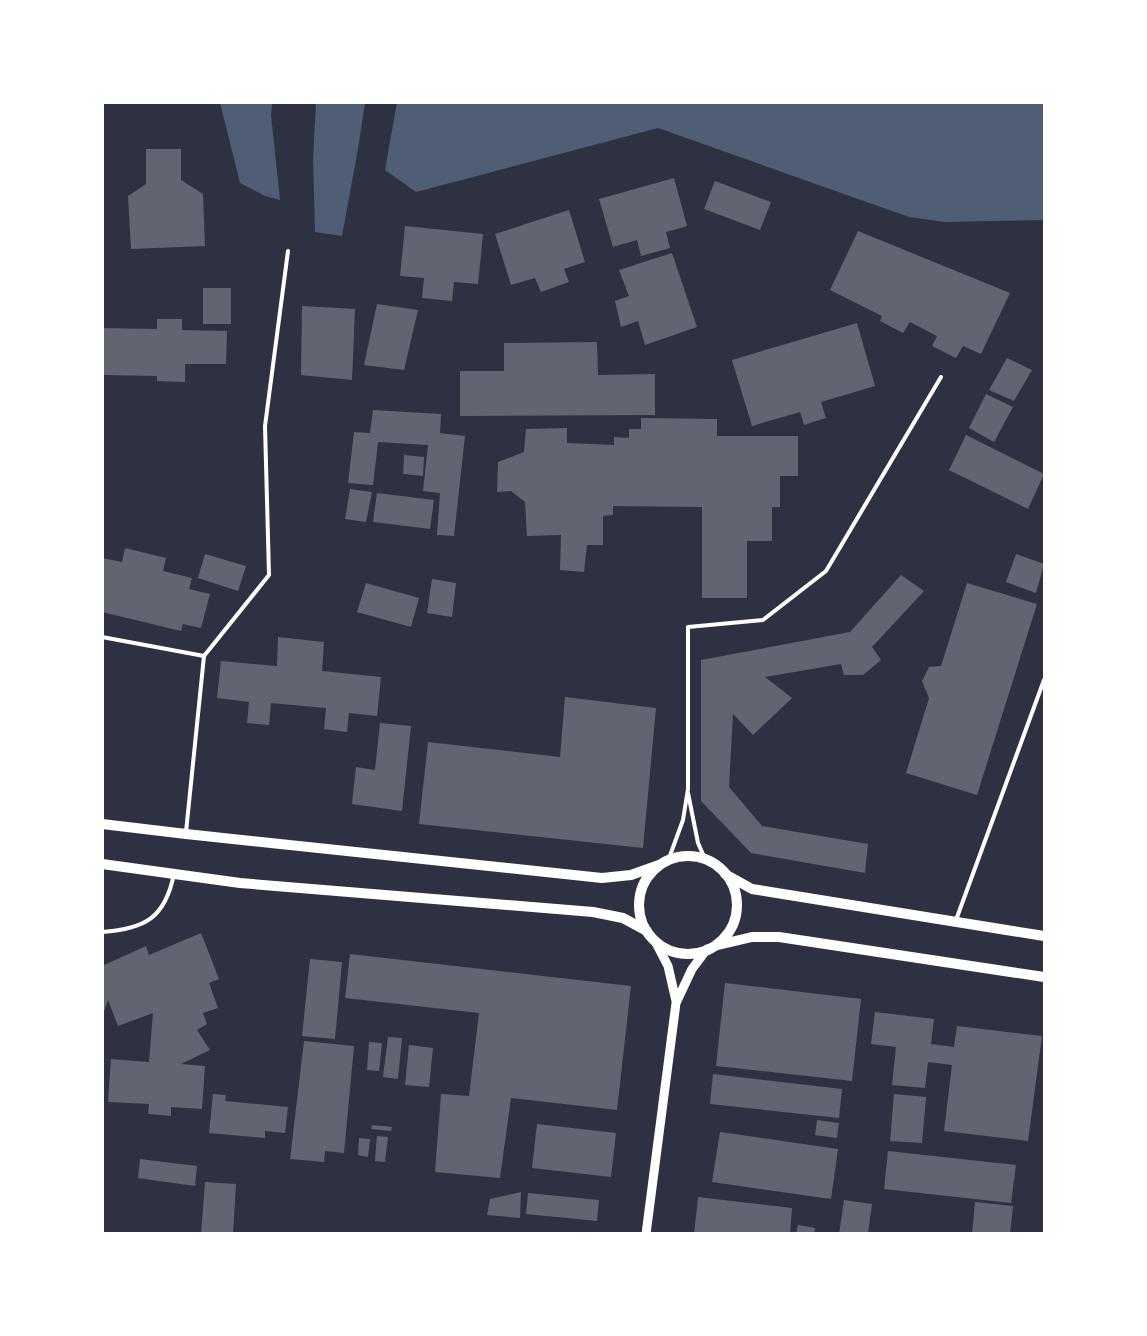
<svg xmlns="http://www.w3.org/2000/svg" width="1147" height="1336" font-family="'Roboto Serif',serif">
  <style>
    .water { fill: #4f5d75 }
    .building { fill: #626471 }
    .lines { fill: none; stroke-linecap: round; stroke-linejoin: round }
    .service { stroke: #fff; stroke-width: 4 }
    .tertiary { stroke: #fff; stroke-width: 9 }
    .secondary { stroke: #fff; stroke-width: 10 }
  </style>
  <rect width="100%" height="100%" fill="#2d3142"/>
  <path class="water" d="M397 102 1044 103V220L945 222 909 217 658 128 416 192 385 170Z
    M220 103H272L271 115 280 200 265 196 240 183Z
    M316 103H365L358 149 342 236 315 232 313 160Z"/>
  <path class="building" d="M146 149H181V180L203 194 205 246 131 249 128 196 146 184Z
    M674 178 687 226 666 232 670 248 641 256 637 240 613 247 599 199Z
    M715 181 771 202 760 230 704 209Z
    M569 210 585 262 564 269 569 282 541 292 535 278 511 285 495 234Z
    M405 226 483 234 478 284 454 282 452 301 422 298 424 278 400 276Z
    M858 231 1010 293 981 354 963 346 956 358 932 346 937 336 910 322 903 333 880 321 882 316 830 290Z
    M672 253 697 327 645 345 638 321 621 327 615 301 629 296 619 270Z
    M203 288H231V324H203Z
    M377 304 418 310 404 370 364 365Z
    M302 306 355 309 352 380 301 375Z
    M157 319H182V330L227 331 226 364H185V382L157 381V376L102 375V328L157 329Z
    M857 323 875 386 821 402 826 418 804 425 800 412 752 426 732 360Z
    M597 342 598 375 655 374V415L460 416V371H504V343Z
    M1007 358 1032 370 1014 401 989 390Z
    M986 394 1013 407 994 442 969 428Z
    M373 410 441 414 440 433 465 436 454 536 437 535 440 493 423 491 428 445 378 442 373 485 348 483 354 432 370 433Z
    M641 418 717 419V436H798V476H780V507H772V541H747V598H702V507L613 506V515L603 516V545H587L584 572 560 570 561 535 527 536 525 502 511 491 497 492 498 462 524 452 526 429 567 428V443L614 445V437L629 438V429H641Z
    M966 435 1044 474 1028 509 949 470Z
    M404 455 424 457 423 476 403 474Z
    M350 489 372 492 366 522 345 519Z
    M377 493 434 500 430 529 373 522Z
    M125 548 166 558 163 571 192 578 189 589 210 594 201 628 183 624 181 631 102 612V558L122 562Z
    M205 554 246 566 238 591 198 578Z
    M1016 554 1044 564 1036 593 1006 582Z
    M901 575 924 591 872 647 881 660 863 675H844L841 664 765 677 792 698 753 735 733 714 729 787 762 826 868 844 865 873 751 853 701 801V660L850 632Z
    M432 579 456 583 452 617 427 613Z
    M366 583 419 598 411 627 357 612Z
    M967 583 1037 604 977 795 906 773 929 698 922 681 929 667 941 666Z
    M278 637 324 642 322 671 381 677 377 716 349 713 347 732 324 729 326 708 271 703 269 725 247 723 249 702 217 698 221 661 277 666Z
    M565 697 656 708 643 848 419 824 428 742 560 757Z
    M380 723 411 726 402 811 352 804 356 767 375 770Z
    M201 933 219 979 209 983 218 1008 203 1013 207 1024 197 1030 210 1050 181 1064 205 1066 202 1109 171 1107V1116L148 1114 149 1104 108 1102 111 1059 149 1062 153 1013 118 1026 108 1000 102 1017V966L146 946 149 955Z
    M350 954 631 986 617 1110 511 1098 500 1178 435 1172 441 1094 469 1096 479 1013 345 998Z
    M310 959 342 962 335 1039 302 1036Z
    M725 983 861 999 852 1081 716 1066Z
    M875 1012 934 1019 931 1044 954 1047 957 1026 1042 1036 1028 1141 944 1131 952 1065 928 1062 925 1088 892 1085 896 1047 871 1044Z
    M388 1037 402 1038 398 1079 383 1077Z
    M304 1041 354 1046 344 1153 325 1151 324 1162 290 1159Z
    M369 1042 382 1043 379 1071 367 1070Z
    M409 1045 433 1048 429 1087 405 1085Z
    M713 1074 842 1089 839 1118 710 1104Z
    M213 1094 226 1095 225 1101 288 1107 285 1133 265 1131V1138L209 1133Z
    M894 1094 926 1097 922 1143 890 1141Z
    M817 1120 839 1123 837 1138 815 1135Z
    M537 1124 616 1133 611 1177 532 1168Z
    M372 1125 392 1127 391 1131 371 1129Z
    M720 1132 838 1149 831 1199 712 1182Z
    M377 1136 388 1137 385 1162 375 1161Z
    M359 1138 370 1139 368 1157 358 1155Z
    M888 1151 1016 1165 1011 1203 884 1189Z
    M140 1159 197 1166 195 1186 138 1178Z
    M205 1182 236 1184 233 1234H201Z
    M521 1192 520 1218 487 1215 490 1199Z
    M528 1193 599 1200 597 1221 526 1214Z
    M698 1197 792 1208 790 1234H694Z
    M844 1200 872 1204 868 1234H839Z
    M975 1202 1013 1206 1010 1234H972Z
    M798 1225 815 1228 814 1234H796Z"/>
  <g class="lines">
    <path class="service" d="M102 637 204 656 186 832
      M204 656 269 575 265 426 288 251
      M688 793 698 843 705 859
      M668 861 683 820 688 789V627L763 620 826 571 941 377
      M956 920 1044 680
      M102 932C145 929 165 918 174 874"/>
    <path class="tertiary" d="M656 943 668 966 676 1001
      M646 1234 676 1003 692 969 707 949"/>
    <path class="secondary" d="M102 824 186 834 602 878 631 875 659 865
      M639 905a49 49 0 1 1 98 0a49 49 0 1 1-98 0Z
      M102 864 240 883 593 912 623 918 647 931
      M725 874 752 889 1044 936
      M718 945 752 937H779L1044 977"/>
  </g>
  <rect width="1147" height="1336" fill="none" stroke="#ffffff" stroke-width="208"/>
</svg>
